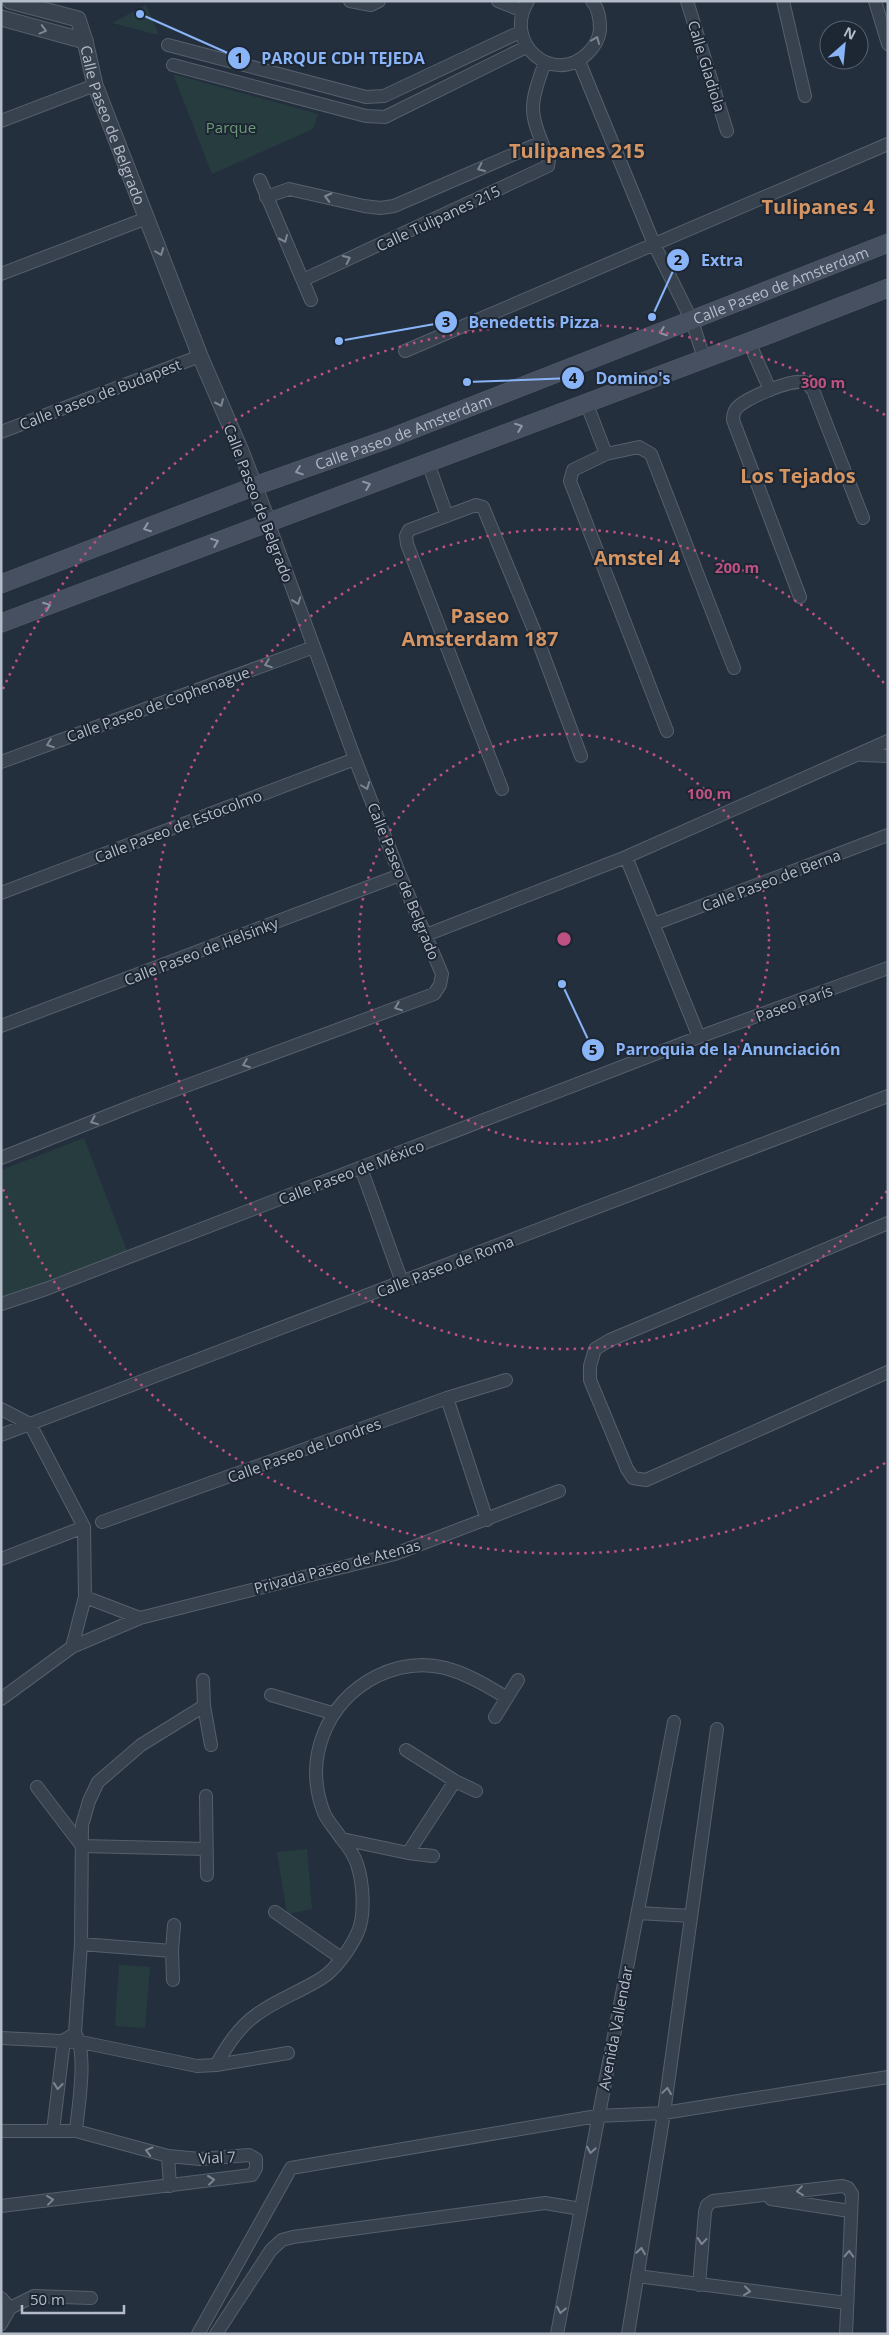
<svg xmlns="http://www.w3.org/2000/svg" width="889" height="2335" font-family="'Open Sans',sans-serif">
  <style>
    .green { fill: #263c3f }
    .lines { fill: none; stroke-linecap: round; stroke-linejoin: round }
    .minor-casing { stroke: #565f6c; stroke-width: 14 }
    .tertiary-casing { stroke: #565f6c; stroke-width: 17 }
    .secondary-casing { stroke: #565f6c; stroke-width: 19 }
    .minor { stroke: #38414e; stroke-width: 12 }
    .tertiary { stroke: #38414e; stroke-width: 15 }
    .secondary { stroke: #465061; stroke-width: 18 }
    .oneway { stroke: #7c8592 }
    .oneway2 { stroke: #8e96a5 }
    .ring { fill: none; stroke: #bd5182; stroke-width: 2.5; stroke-dasharray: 2.5 5 }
    .labels { text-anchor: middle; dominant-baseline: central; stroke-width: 4; stroke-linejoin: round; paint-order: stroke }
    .street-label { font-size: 15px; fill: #b4bcc9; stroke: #1d2633 }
    .park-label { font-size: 15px; fill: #6b9a76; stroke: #1d2633 }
    .district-label { font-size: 20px; font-weight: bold; fill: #d59563; stroke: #1d2633 }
    .centre { fill: #bd5182; stroke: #1d2633; stroke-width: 2.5 }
    .ring-label { font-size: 15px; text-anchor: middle; font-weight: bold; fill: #bd5182; stroke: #1d2633; stroke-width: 4; stroke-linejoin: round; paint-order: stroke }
    .leader { fill: none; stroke: #8ab4f8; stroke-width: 2 }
    .callout-dot { fill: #8ab4f8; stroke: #1d2633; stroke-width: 2 }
    .mark-label { font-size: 15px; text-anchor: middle; font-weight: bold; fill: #111 }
    .callout-label { font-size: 16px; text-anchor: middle; font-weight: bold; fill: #8ab4f8; stroke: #1d2633; stroke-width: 4; stroke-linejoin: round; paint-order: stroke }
  </style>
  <rect width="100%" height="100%" fill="#242f3e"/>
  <path class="green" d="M146 5 159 35 112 23Z
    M173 74 318 114 313 129 212 174Z
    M84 1138 128 1253 1 1299V1170Z
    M307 1849 312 1909 287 1914 277 1852Z
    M119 1965 150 1967 145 2028 115 2026Z"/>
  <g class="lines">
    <defs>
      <path id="minor" d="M350 1 371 5 379 1
        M498 1 523 11
        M528 1C502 43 553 87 588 53 594 47 599 39 600 30 600 19 599 9 592 1
        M687 1 727 131
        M783 1 805 96
        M875 1 888 44
        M168 45 366 97 384 96 520 32
        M579 61 654 244 692 321 704 358
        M173 65 366 116 385 117 526 47
        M1 121 95 85
        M260 180 311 300
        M266 197 289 189 364 206 380 208 394 206 542 142
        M1 274 147 218
        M303 280 548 166 549 160C530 112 527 112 545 62
        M749 342 770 390
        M405 351 888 144
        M586 402 606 454
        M1 432 200 356
        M428 463 447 516
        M800 597 733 420C733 416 733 413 736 409 743 399 791 379 804 382 808 383 810 387 813 390L863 518
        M667 731 570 481 573 470 606 454 639 447 651 454 734 668
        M862 755 888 756
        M1 762 314 647
        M502 789 407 544 406 536 409 530 476 505 483 507 534 630 581 756
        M626 857 699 1037
        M1 893 355 759
        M654 924 888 835
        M426 935 626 857 888 741
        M1 1026 400 875
        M1 1158 137 1104 434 994 440 985 442 974 400 875 355 759 268 522
        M361 1168 402 1282
        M888 1223 610 1340 595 1349 590 1366V1380L627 1469 633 1478 646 1480 888 1372
        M1 1304 46 1289 699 1037 888 968
        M447 1398 487 1520
        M1 1409 30 1424 84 1527 85 1597 72 1647
        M1 1435 888 1096
        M102 1522 447 1398 506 1380
        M1 1559 84 1527
        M85 1597 140 1618
        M203 1680 204 1706 211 1745
        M271 1695 332 1713
        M1 1699 72 1647 140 1618 395 1554 559 1491
        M495 1717 518 1680
        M406 1750 455 1781 476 1791
        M37 1787 82 1846 206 1849
        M206 1796 207 1875
        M342 1839 408 1853 433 1856
        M408 1853 455 1781
        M275 1912 341 1958
        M638 1913 691 1916
        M81 1944 172 1951
        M173 1980 172 1951 174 1925
        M1 2038 81 2042 197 2066 216 2065 288 2053
        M216 2065C227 2046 238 2028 256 2015 276 2000 300 1992 322 1978 335 1970 350 1949 357 1934 366 1916 363 1882 357 1864 354 1855 347 1845 341 1838 336 1830 328 1822 324 1813 303 1759 326 1702 377 1676 427 1652 464 1671 507 1698
        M1 2131H76L168 2156 200 2159 249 2155 256 2159V2168L252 2175 1 2206
        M53 2131 64 2040 71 2036
        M76 2131C78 2107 88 2053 75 2033L81 1944 82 1825 89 1801 98 1782 141 1745 204 1706
        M168 2156 170 2186
        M771 2199 850 2211
        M637 2276 847 2303
        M699 2285 705 2212 707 2205 713 2201 842 2186 848 2188 852 2194 846 2334
        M1 2298 10 2308
        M1 2324 10 2308 34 2296 91 2298
        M198 2334 291 2168 597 2116 664 2113 888 2077
        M216 2334 271 2250 282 2240 293 2237 545 2203 581 2209
        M557 2334 674 1722
        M628 2334 664 2113 717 1729"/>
      <g id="tertiary">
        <path id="s1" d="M10 1 78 19 85 41 95 85 200 356 241 451 268 522"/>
        <path d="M1 18 85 41"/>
      </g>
      <g id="secondary">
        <path id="s2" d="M1 584 255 486 388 439 888 243"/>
        <path d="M1 623 749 342 888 288"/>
      </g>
    </defs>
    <use href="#minor" class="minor-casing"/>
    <use href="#tertiary" class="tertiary-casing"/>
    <use href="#secondary" class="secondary-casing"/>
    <use href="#minor" class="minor"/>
    <use href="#tertiary" class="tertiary"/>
    <use href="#secondary" class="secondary"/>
  </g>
  <defs><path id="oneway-chevron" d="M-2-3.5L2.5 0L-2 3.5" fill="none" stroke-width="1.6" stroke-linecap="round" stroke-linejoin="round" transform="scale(1.25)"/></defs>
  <g class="oneway">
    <use href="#oneway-chevron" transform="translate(43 30) rotate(15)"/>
    <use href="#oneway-chevron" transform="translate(596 40) rotate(-68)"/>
    <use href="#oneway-chevron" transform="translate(481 168) rotate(156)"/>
    <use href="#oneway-chevron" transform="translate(328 197) rotate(-166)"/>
    <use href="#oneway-chevron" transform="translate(284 239) rotate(66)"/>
    <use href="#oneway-chevron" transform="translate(160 252) rotate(69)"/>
    <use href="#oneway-chevron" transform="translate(347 259) rotate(-25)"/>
    <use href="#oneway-chevron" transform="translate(220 403) rotate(66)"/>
    <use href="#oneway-chevron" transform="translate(297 601) rotate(70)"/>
    <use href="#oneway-chevron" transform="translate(268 664) rotate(160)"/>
    <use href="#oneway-chevron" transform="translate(50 744) rotate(160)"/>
    <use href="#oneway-chevron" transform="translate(366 786) rotate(69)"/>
    <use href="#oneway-chevron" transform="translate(398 1007) rotate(159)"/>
    <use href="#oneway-chevron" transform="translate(246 1064) rotate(160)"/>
    <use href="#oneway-chevron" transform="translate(94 1121) rotate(158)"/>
    <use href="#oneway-chevron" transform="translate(58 2086) rotate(97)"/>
    <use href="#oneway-chevron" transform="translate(667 2091) rotate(-82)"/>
    <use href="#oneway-chevron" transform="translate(591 2150) rotate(100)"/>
    <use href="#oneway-chevron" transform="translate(149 2151) rotate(-165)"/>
    <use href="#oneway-chevron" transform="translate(211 2180) rotate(-7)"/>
    <use href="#oneway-chevron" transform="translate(800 2191) rotate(173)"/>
    <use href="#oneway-chevron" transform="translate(50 2200) rotate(-7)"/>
    <use href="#oneway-chevron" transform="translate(702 2241) rotate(95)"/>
    <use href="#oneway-chevron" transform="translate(641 2251) rotate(-81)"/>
    <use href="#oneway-chevron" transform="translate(849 2254) rotate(-88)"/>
    <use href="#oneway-chevron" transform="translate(747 2291) rotate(7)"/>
    <use href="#oneway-chevron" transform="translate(561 2310) rotate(101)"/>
  </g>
  <g class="oneway2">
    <use href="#oneway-chevron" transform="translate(663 332) rotate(159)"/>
    <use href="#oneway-chevron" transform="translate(519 427) rotate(-21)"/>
    <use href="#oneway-chevron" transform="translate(299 471) rotate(161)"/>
    <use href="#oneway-chevron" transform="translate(367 485) rotate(-21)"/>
    <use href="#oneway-chevron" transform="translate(147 528) rotate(159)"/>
    <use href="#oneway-chevron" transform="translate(215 542) rotate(-21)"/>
    <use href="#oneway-chevron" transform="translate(47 606) rotate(-21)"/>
  </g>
  <g class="ring">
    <circle cx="564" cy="939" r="205"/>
    <path d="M887 1191A410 410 0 1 1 887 687"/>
    <path d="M885 1463A614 614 0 0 1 3 1189M3 689A614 614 0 0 1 885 415"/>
  </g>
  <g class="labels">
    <g class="street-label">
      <text transform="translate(707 66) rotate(73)">Calle Gladiola</text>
      <text stroke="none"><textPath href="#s1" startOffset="182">Calle Paseo de Belgrado</textPath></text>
      <text transform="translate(438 218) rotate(-25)">Calle Tulipanes 215</text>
      <text stroke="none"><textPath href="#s2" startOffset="835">Calle Paseo de Amsterdam</textPath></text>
      <text transform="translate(100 394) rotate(-21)">Calle Paseo de Budapest</text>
      <text stroke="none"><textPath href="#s2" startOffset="430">Calle Paseo de Amsterdam</textPath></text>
      <text transform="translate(259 503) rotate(69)">Calle Paseo de Belgrado</text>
      <text transform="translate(158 704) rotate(-20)">Calle Paseo de Cophenague</text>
      <text transform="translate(178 826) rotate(-21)">Calle Paseo de Estocolmo</text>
      <text transform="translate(771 880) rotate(-21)">Calle Paseo de Berna</text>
      <text transform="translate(404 881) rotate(68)">Calle Paseo de Belgrado</text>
      <text transform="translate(201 951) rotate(-21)">Calle Paseo de Helsinky</text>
      <text transform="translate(794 1003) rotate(-20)">Paseo París</text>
      <text transform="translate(351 1172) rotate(-21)">Calle Paseo de México</text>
      <text transform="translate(445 1266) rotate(-21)">Calle Paseo de Roma</text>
      <text transform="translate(304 1450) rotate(-20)">Calle Paseo de Londres</text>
      <text transform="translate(337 1566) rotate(-15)">Privada Paseo de Atenas</text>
      <text transform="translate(615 2028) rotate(-79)">Avenida Vallendar</text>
      <text transform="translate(217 2157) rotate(-3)">Vial 7</text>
    </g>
    <g class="park-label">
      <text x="231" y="127">Parque</text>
    </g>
    <g class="district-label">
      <text x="577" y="150">Tulipanes 215</text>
      <text x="818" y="206">Tulipanes 4</text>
      <text x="798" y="475">Los Tejados</text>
      <text x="637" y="557">Amstel 4</text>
      <text x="480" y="615">Paseo<tspan x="480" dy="23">Amsterdam 187</tspan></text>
    </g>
  </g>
  <circle cx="564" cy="939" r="8" class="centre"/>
  <g class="ring-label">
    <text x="823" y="388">300 m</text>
    <text x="737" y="573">200 m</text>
    <text x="709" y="799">100 m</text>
  </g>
  <path class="leader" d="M140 14L239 58M652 317L678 260M339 341L446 322M467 382L573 378M562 984L593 1050"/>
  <g class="callout-dot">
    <circle cx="140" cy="14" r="5"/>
    <circle cx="652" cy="317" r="5"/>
    <circle cx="339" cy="341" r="5"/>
    <circle cx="467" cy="382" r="5"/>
    <circle cx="562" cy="984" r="5"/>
    <circle cx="239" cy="58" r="12"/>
    <circle cx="678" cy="260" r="12"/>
    <circle cx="446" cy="322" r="12"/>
    <circle cx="573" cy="378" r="12"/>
    <circle cx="593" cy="1050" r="12"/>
  </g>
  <g class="mark-label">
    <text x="239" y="63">1</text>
    <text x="678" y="265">2</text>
    <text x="446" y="327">3</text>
    <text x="573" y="383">4</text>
    <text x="593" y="1055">5</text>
  </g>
  <g class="callout-label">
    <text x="343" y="64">PARQUE CDH TEJEDA</text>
    <text x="722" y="266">Extra</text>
    <text x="534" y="328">Benedettis Pizza</text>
    <text x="633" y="384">Domino's</text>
    <text x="728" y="1055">Parroquia de la Anunciación</text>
  </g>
  <rect width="889" height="2335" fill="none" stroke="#b4bcc9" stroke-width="5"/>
  <g transform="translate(844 45) rotate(27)"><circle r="24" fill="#1d2633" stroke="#59626f"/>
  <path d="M0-4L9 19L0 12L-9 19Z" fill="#8ab4f8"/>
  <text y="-8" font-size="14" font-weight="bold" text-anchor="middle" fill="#b4bcc9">N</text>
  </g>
  <path d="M22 2305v8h102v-8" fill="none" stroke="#b4bcc9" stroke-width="2.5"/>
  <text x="30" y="2305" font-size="15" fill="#b4bcc9" stroke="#1d2633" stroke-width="4" paint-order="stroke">50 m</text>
</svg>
